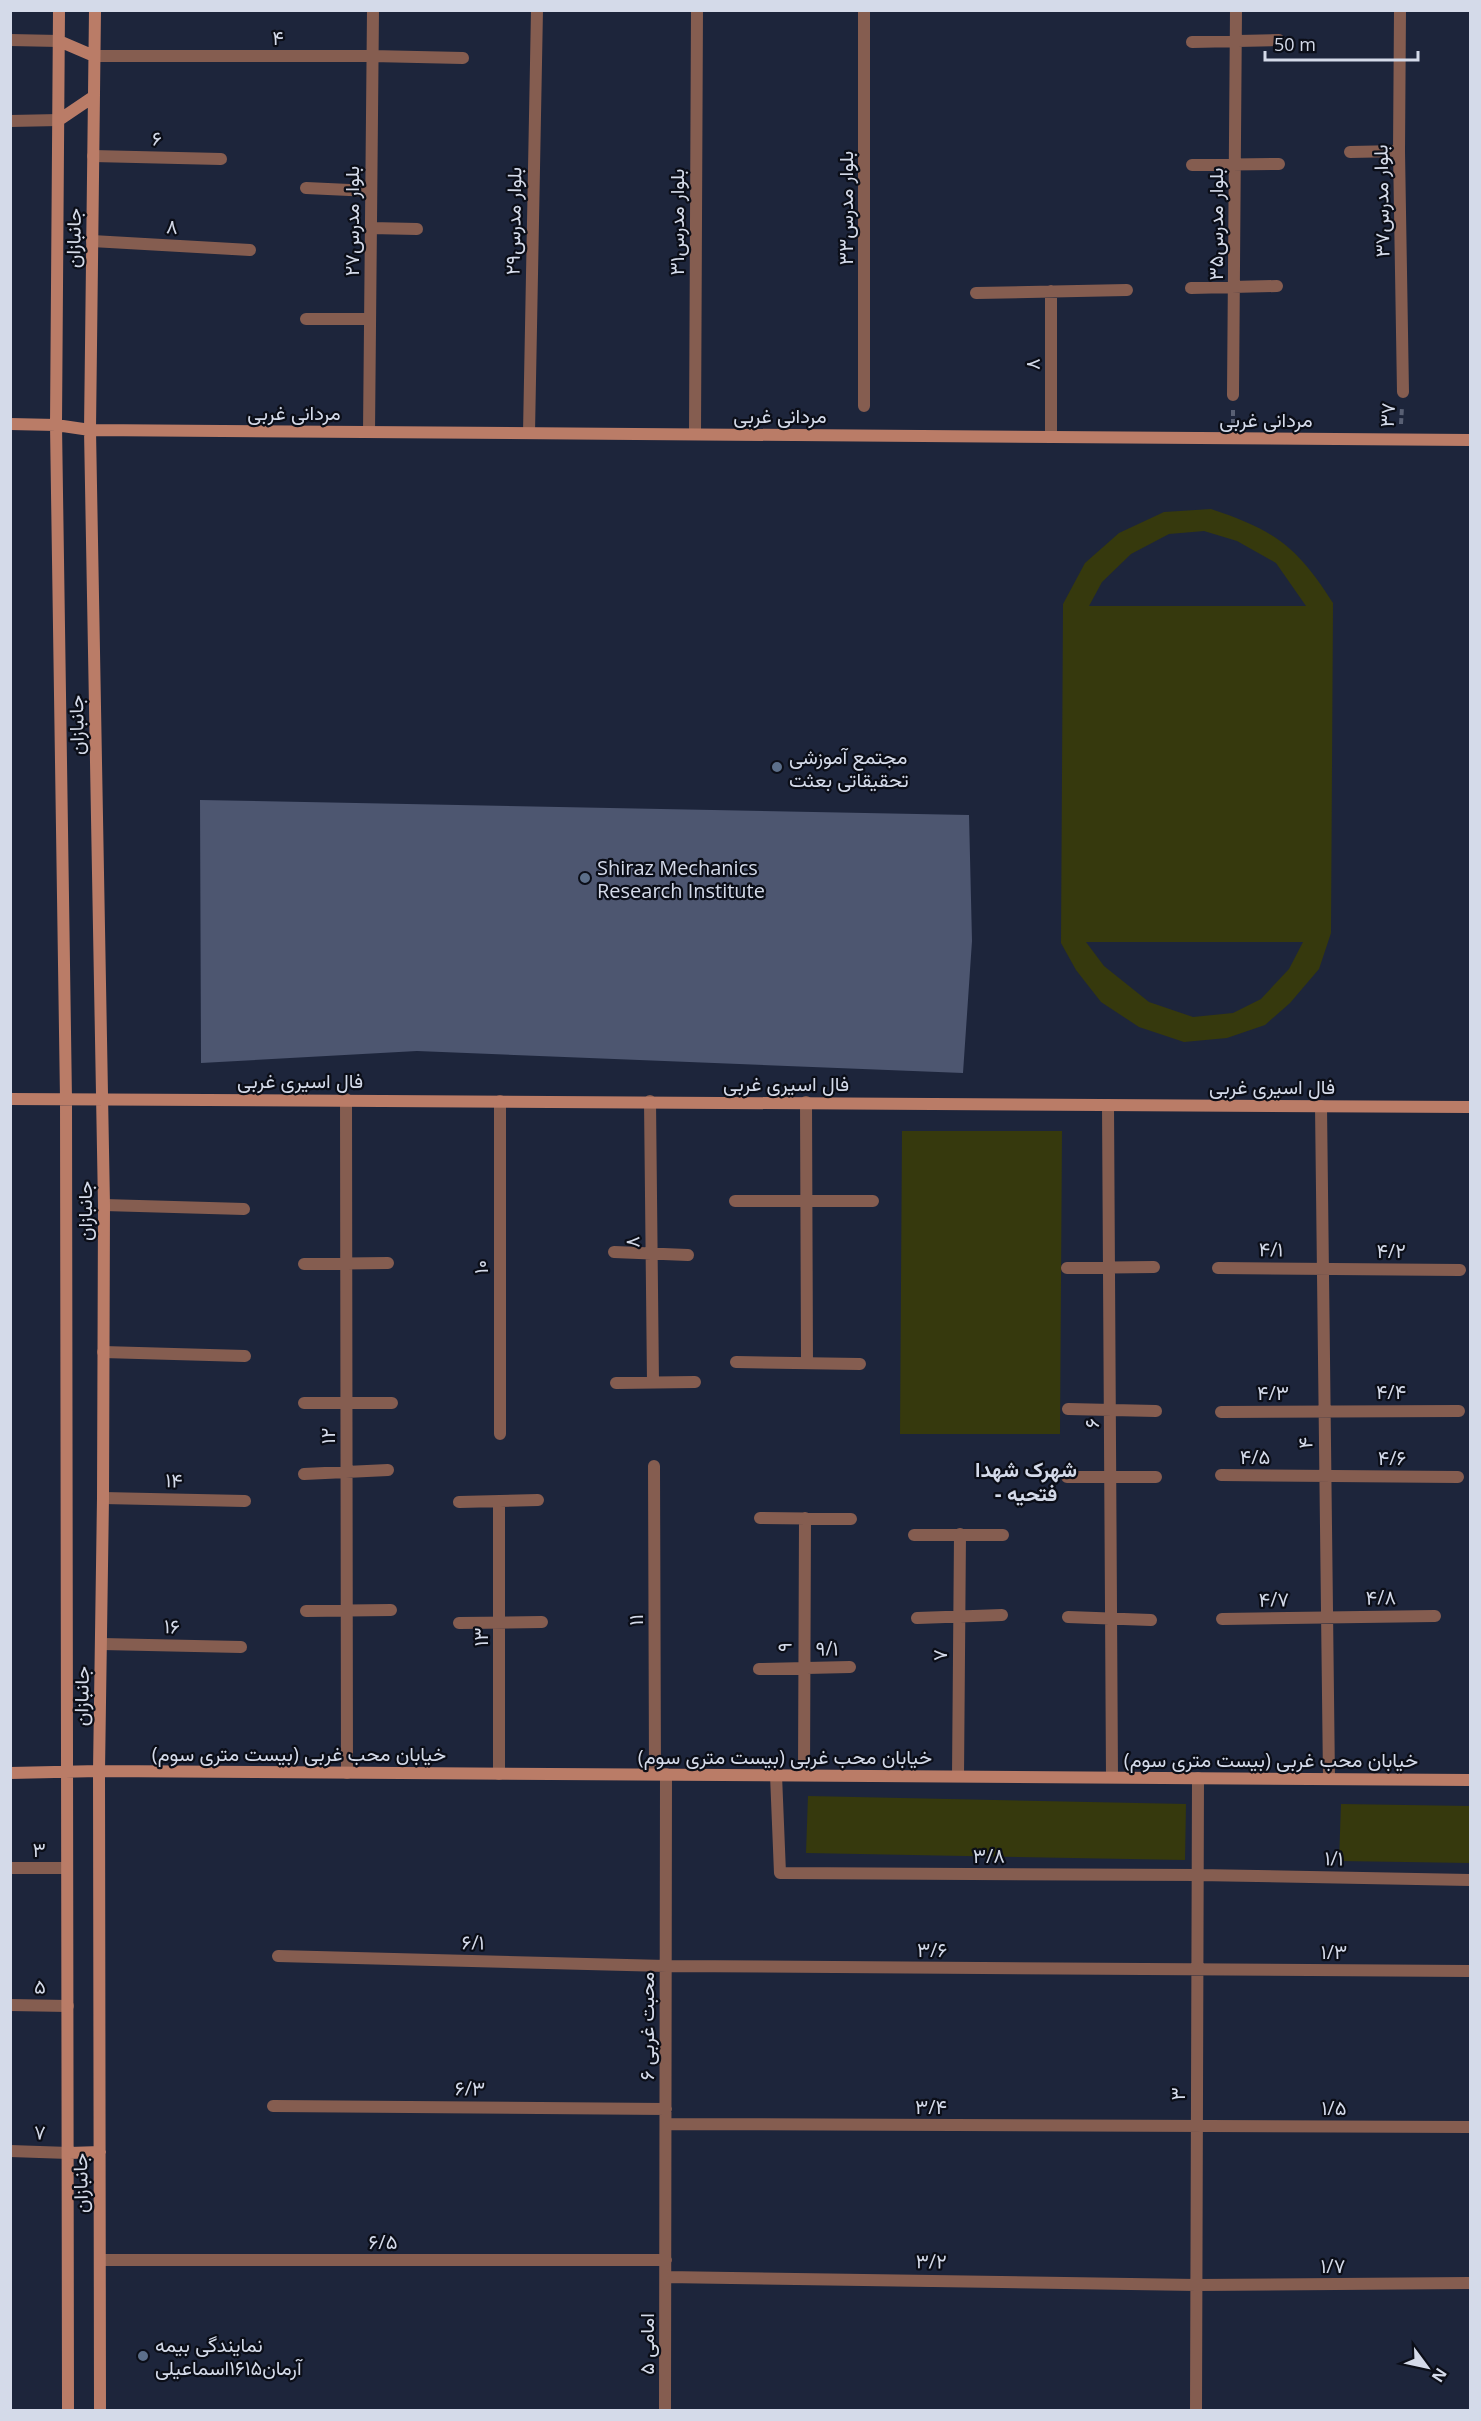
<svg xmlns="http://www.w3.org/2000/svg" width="1481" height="2421" font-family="'Open Sans',Vazirmatn,sans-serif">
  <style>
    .green { fill: #36390d; fill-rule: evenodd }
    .building { fill: #4d5670 }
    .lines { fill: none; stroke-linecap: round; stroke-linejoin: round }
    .path { stroke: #596074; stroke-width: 4; stroke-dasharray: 6 3; stroke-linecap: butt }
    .street { stroke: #855d50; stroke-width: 12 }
    .secondary { stroke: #ba7c67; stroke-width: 12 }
    .service-dot { fill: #5c6f8a; stroke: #0b0e18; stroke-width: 2 }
    .labels { text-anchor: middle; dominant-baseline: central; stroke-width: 4.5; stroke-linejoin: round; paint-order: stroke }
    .street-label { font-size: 20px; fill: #d4dae9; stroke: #0b0e18 }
    .poi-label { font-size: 20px; fill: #d4dae9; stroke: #0b0e18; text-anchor: start }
    .neighbourhood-label { font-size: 21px; font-weight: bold; fill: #d4dae9; stroke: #0b0e18 }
  </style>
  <rect width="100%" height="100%" fill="#1d253b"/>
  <path class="green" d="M1211 509C1274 530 1297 546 1333 603L1331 933 1319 969 1290 1003 1265 1025 1227 1038 1184 1042 1139 1027 1101 1002 1076 970 1061 943 1063 604 1085 563 1119 533 1164 512ZM1204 531 1237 541 1276 563 1306 606H1089L1102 582 1131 554 1169 534ZM1086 942H1303L1289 969 1261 999 1233 1013 1193 1017 1149 1002 1104 966Z
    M902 1131H1062L1060 1434H900Z
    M808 1796 1186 1804 1185 1860 806 1853Z
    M1341 1804 1470 1806V1863L1339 1861Z"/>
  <path class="building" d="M200 800 969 815 972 941 963 1073 417 1051 201 1063Z"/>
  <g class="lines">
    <path class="path" d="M1401 424 1402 407
      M1233 425V409"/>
    <path class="street" d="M864 10V406
      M1400 10 1399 151 1403 392
      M10 40 59 41
      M1192 42 1279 40
      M94 56H372L463 58
      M10 121 59 120
      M1350 152 1399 151
      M93 156 221 159
      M1192 165 1279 164
      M306 188 371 191
      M371 228 417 229
      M92 241 250 250
      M1191 288 1277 286
      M1051 291V437
      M976 293 1127 290
      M306 319H370
      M1233 395 1236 10
      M369 432 373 10
      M529 433 537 10
      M695 434 697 10
      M346 1099 347 1773
      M650 1101 653 1383
      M806 1102 807 1363
      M1108 1105 1112 1777
      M1321 1106 1329 1779
      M735 1201H873
      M104 1205 244 1209
      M614 1252 688 1255
      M304 1264 388 1263
      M1067 1268 1154 1267
      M1218 1268 1460 1270
      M103 1352 245 1356
      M736 1362 860 1364
      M616 1383 695 1382
      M304 1403H392
      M1068 1409 1156 1411
      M1221 1412 1459 1411
      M500 1434V1101
      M654 1466 655 1774
      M304 1474 388 1470
      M1221 1475 1458 1477
      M1067 1477H1156
      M103 1498 245 1501
      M459 1502 538 1500
      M760 1518 851 1519
      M914 1535H1003
      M306 1611 391 1610
      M1068 1617 1151 1620
      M917 1618 1002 1615
      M1222 1619 1435 1616
      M459 1623 542 1622
      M102 1644 241 1647
      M759 1669 850 1667
      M499 1774V1501
      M776 1775 780 1873 1198 1875 1470 1880
      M804 1775 805 1518
      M958 1776 960 1534
      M10 1868H67
      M278 1956 666 1966 1470 1971
      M10 2005 68 2006
      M273 2106 666 2109
      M666 2124 1470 2127
      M10 2151 69 2153
      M101 2260H666
      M666 2277 1196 2285 1470 2283
      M665 2410 666 1774
      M1196 2410 1198 1778"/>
    <path class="secondary" d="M59 10 56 425 66 1099 68 2410
      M95 10 90 430 104 1205 103 1498 99 1771 100 2410
      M59 41 94 56
      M59 120 93 97
      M10 424 56 425 90 430 1470 440
      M10 1099 1470 1107
      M10 1773 99 1771 1470 1780
      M69 2153 100 2152"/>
  </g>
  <g class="service-dot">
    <circle cx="777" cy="767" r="6"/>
    <circle cx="585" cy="878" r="6"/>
    <circle cx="143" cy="2356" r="6"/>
  </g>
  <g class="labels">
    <g class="street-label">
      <text x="278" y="37">۴</text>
      <text transform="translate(157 138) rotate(1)">۶</text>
      <text transform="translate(1381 201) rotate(-91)">بلوار مدرس۳۷</text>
      <text transform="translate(845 208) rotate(-90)">بلوار مدرس۳۳</text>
      <text transform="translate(351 221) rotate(-90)">بلوار مدرس۲۷</text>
      <text transform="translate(513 221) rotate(-89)">۲۹بلوار مدرس</text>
      <text transform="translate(676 222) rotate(-90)">بلوار مدرس۳۱</text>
      <text transform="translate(1215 224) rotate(-90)">بلوار مدرس۳۵</text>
      <text transform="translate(172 226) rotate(3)">۸</text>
      <text transform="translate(73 238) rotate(-89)">جانبازان</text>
      <text transform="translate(1032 364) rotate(-90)">۸</text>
      <text x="294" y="412">مردانی غربی</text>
      <text x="780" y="415">مردانی غربی</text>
      <text transform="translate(1387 415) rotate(-87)">۳۷</text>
      <text x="1266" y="419">مردانی غربی</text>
      <text transform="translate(76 725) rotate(-91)">جانبازان</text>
      <text x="300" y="1080">فال اسیری غربی</text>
      <text x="786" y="1083">فال اسیری غربی</text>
      <text x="1272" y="1086">فال اسیری غربی</text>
      <text transform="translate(84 1211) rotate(-90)">جانبازان</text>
      <text transform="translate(632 1242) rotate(-91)">۸</text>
      <text transform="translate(1271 1249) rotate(1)">۴/۱</text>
      <text x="1391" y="1250">۴/۲</text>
      <text transform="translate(480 1267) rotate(-90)">۱۰</text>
      <text x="1391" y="1391">۴/۴</text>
      <text x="1273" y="1392">۴/۳</text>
      <text transform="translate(1091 1423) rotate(-90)">۶</text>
      <text transform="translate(327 1436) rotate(-90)">۱۲</text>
      <text transform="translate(1305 1443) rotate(-91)">۴</text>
      <text x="1255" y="1456">۴/۵</text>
      <text x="1392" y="1457">۴/۶</text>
      <text transform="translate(174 1480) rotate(1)">۱۴</text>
      <text transform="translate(1381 1597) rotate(-1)">۴/۸</text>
      <text transform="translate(1274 1599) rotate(-1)">۴/۷</text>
      <text transform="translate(635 1620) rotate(-90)">۱۱</text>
      <text transform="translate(172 1626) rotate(1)">۱۶</text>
      <text transform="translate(480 1637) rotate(-90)">۱۳</text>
      <text transform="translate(784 1647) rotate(-89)">۹</text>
      <text transform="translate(827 1648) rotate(-1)">۹/۱</text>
      <text transform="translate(939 1655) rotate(-90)">۷</text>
      <text transform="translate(81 1696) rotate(-89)">جانبازان</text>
      <text x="299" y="1753">خیابان محب غربی (بیست متری سوم)</text>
      <text x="785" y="1756">خیابان محب غربی (بیست متری سوم)</text>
      <text x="1271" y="1759">خیابان محب غربی (بیست متری سوم)</text>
      <text x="39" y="1849">۳</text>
      <text x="989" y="1855">۳/۸</text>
      <text transform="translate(1334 1858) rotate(1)">۱/۱</text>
      <text transform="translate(473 1942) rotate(1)">۶/۱</text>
      <text x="932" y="1949">۳/۶</text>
      <text x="1334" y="1951">۱/۳</text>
      <text transform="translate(40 1986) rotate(1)">۵</text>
      <text transform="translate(646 2026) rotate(-90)">محبت غربی ۶</text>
      <text transform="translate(470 2088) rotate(1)">۶/۳</text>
      <text transform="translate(1177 2094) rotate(-90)">۳</text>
      <text x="931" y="2106">۳/۴</text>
      <text x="1334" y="2107">۱/۵</text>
      <text transform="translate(40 2132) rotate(2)">۷</text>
      <text transform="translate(80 2183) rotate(-91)">جانبازان</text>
      <text x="383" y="2241">۶/۵</text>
      <text transform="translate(931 2261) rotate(1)">۳/۲</text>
      <text x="1333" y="2265">۱/۷</text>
      <text transform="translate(646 2344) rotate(-90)">امامی ۵</text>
    </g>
    <g class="poi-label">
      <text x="789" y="756">مجتمع آموزشی<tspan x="789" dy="23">تحقیقاتی بعثت</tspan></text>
      <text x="597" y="867">Shiraz Mechanics<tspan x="597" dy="23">Research Institute</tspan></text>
      <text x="155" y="2344">نمایندگی بیمه<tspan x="155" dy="23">آرمان۱۶۱۵اسماعیلی</tspan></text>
    </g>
    <g class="neighbourhood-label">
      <text x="1026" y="1469">شهرک شهدا<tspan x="1026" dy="24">- فتحیه</tspan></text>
    </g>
  </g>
  <rect width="1481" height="2421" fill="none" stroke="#d4dae9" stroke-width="24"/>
  <g transform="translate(1427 2367) rotate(123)" stroke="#0b0e18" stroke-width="4.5" paint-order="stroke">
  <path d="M0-4.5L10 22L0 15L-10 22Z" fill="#d4dae9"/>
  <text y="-9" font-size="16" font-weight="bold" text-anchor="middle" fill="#d4dae9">N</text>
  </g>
  <path d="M1265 51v9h153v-9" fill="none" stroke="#d4dae9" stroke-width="3"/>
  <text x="1274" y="51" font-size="18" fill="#d4dae9" stroke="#0b0e18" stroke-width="4.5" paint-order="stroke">50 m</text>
</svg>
